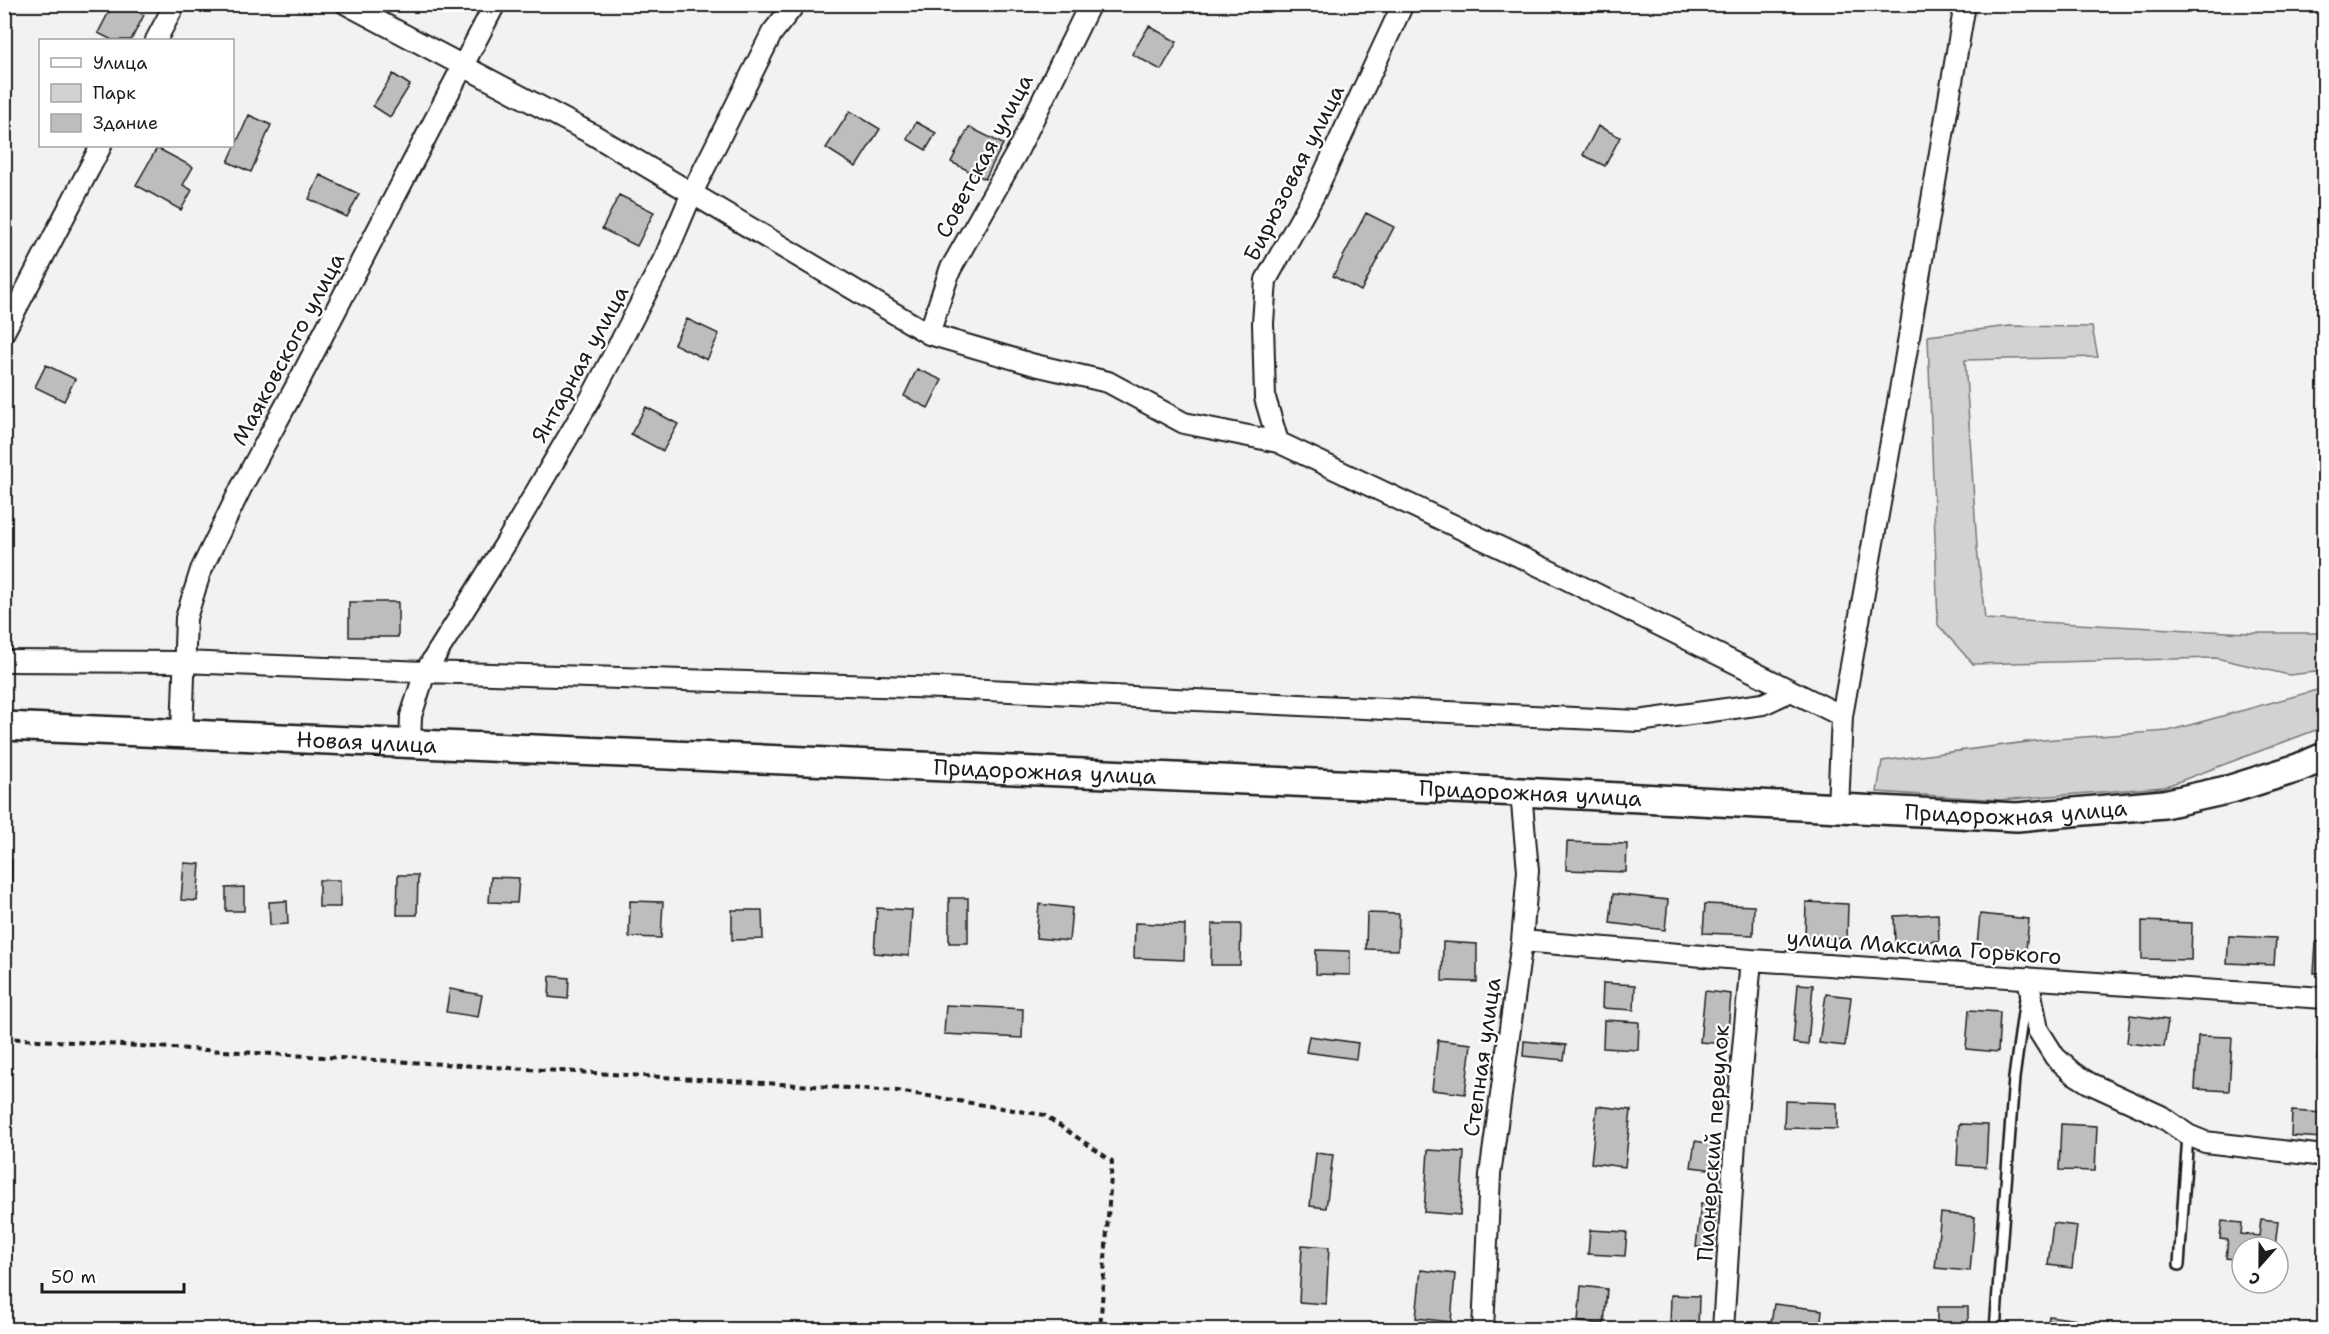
<svg xmlns="http://www.w3.org/2000/svg" width="2329" height="1334" font-family="'Shantell Sans',sans-serif">
  <style>
    .green { fill: #d2d2d2; stroke: #777; stroke-width: 1.5 }
    .building { fill: #bdbdbd; stroke: #1c1c1c; stroke-width: 1.5 }
    .lines { fill: none; stroke-linecap: round; stroke-linejoin: round }
    .lane-casing { stroke: #1c1c1c; stroke-width: 14 }
    .street-casing { stroke: #1c1c1c; stroke-width: 24 }
    .secondary-casing { stroke: #1c1c1c; stroke-width: 32 }
    .path { stroke: #1c1c1c; stroke-width: 4; stroke-dasharray: 6 4.5; stroke-linecap: butt }
    .lane { stroke: #fff; stroke-width: 9 }
    .street { stroke: #fff; stroke-width: 20 }
    .secondary { stroke: #fff; stroke-width: 27 }
    .labels { text-anchor: middle; dominant-baseline: central; stroke-width: 4.5; stroke-linejoin: round; paint-order: stroke }
    .street-label { font-size: 22px; fill: #1c1c1c; stroke: #fff }
  </style>
  <rect width="100%" height="100%" fill="#f2f2f2"/>
  <filter id="ink" filterUnits="userSpaceOnUse"><feTurbulence type="fractalNoise" baseFrequency=".0167" numOctaves="2"/><feDisplacementMap in="SourceGraphic" scale="12" xChannelSelector="R" yChannelSelector="G"/><feConvolveMatrix kernelMatrix="1 2 1 2 8 2 1 2 1" color-interpolation-filters="sRGB"/></filter>
  <g filter="url(#ink)">
    <path class="green" d="M2010 326 2092 327 2098 357 1965 360 1977 547 1985 619 2248 633H2324V671L2289 675 2216 658 1973 664 1938 625 1928 336Z
      M2324 688V727L2164 787 2000 800 1877 792 1882 761 2042 740 2168 731Z"/>
    <path class="building" d="M113 4H124L144 15 131 40H112L98 33Z
      M1149 26 1177 42 1161 70 1132 54Z
      M393 74 410 85 390 117 373 106Z
      M850 111 880 129 856 167 826 148Z
      M249 115 271 125 251 172 228 162Z
      M916 122 936 133 926 150 907 139Z
      M1598 126 1620 137 1605 166 1583 155Z
      M969 127 1003 144 985 179 951 162Z
      M157 148 193 167 183 185 192 190 181 210 136 185Z
      M320 175 359 194 347 217 309 199Z
      M619 195 654 212 637 246 602 229Z
      M1366 213 1394 227 1361 291 1333 276Z
      M687 319 719 334 707 360 674 344Z
      M46 365 75 379 64 401 35 387Z
      M917 369 942 380 928 408 904 396Z
      M646 407 678 424 663 451 631 434Z
      M349 602H398V637H349Z
      M1567 842 1627 844 1626 872 1566 870Z
      M4 860H12L11 900 4 899Z
      M184 863 200 864 197 901 181 900Z
      M398 875H418L417 915H397Z
      M491 877 519 878 517 903 489 902Z
      M319 880H340V907H319Z
      M244 887V911H226V888Z
      M1613 894 1668 900 1665 930 1610 923Z
      M949 898H968V943H949Z
      M287 901 288 924 270 925 269 902Z
      M630 901 663 902 661 938 629 937Z
      M1806 902 1848 904 1847 939 1805 938Z
      M1039 904 1072 908 1069 941 1036 938Z
      M1705 904 1754 906 1753 935 1703 933Z
      M877 908 912 910 909 956 874 953Z
      M732 910H762L763 939 732 940Z
      M1367 913 1399 914 1398 950 1366 949Z
      M1938 914 1939 941 1895 943 1894 916Z
      M1980 914 2029 919 2026 950 1977 946Z
      M2142 921 2192 923 2191 960 2142 959Z
      M1135 923 1185 925 1184 960 1134 958Z
      M1212 924H1241L1240 965H1211Z
      M2229 936 2276 938 2274 965 2227 963Z
      M1443 942 1477 944V982L1442 981Z
      M2316 942H2324V973H2314Z
      M1316 950 1350 951V975L1316 974Z
      M550 976 569 978 568 999 549 997Z
      M1603 983 1635 985 1634 1010 1602 1008Z
      M1798 984 1813 985 1808 1045 1793 1043Z
      M450 989 482 995 478 1017 446 1012Z
      M1705 991 1731 994 1727 1044 1700 1042Z
      M1826 994 1851 997 1845 1046 1819 1043Z
      M946 1005 1023 1009 1022 1038 944 1034Z
      M1969 1010 2000 1012 1998 1052 1966 1049Z
      M2130 1015 2168 1020 2164 1047 2127 1043Z
      M1604 1020 1639 1022 1638 1050 1603 1048Z
      M2319 1023H2324V1061L2317 1060Z
      M1309 1036 1358 1043 1356 1059 1306 1052Z
      M2198 1036 2232 1037 2229 1091 2195 1089Z
      M1438 1040 1471 1044 1465 1094 1432 1090Z
      M1524 1041 1566 1045 1564 1060 1523 1056Z
      M1785 1101 1837 1103V1129L1784 1128Z
      M1597 1106 1631 1110 1625 1167 1591 1163Z
      M2292 1111 2324 1113V1138L2291 1136Z
      M1959 1124 1988 1125 1986 1167 1957 1165Z
      M2061 1124 2097 1126 2095 1171 2059 1170Z
      M1695 1141 1720 1145 1716 1170 1691 1167Z
      M1428 1150 1464 1152 1460 1215 1424 1212Z
      M1316 1153 1333 1155 1326 1208 1310 1206Z
      M1701 1203 1717 1205 1713 1248 1696 1247Z
      M1941 1213 1975 1217 1970 1271 1935 1268Z
      M2261 1219 2278 1221 2275 1247H2242V1260L2226 1258 2228 1240 2220 1239 2222 1221 2242 1223 2241 1234 2259 1236Z
      M2053 1223 2077 1226 2072 1268 2048 1265Z
      M1590 1230 1627 1232 1625 1256 1588 1254Z
      M1302 1245 1329 1247 1326 1304 1299 1302Z
      M1421 1270 1455 1274 1451 1322 1416 1318Z
      M1581 1286 1607 1289 1604 1324 1578 1322Z
      M1671 1295 1699 1296 1698 1330H1670Z
      M1774 1304 1822 1310 1820 1330H1770Z
      M1937 1307H1968V1330H1937Z
      M2049 1316 2077 1320 2076 1330H2047Z"/>
    <g class="lines">
      <defs>
        <path id="lane" d="M2179 1265 2188 1135
          M1995 1330 2014 1078 2025 998"/>
        <path id="street" d="M346 4 592 134 929 334 1035 365 1108 382 1184 423 1278 442 1552 572 1842 716
          M156 40 175 4
          M4 332 101 146
          M929 334 950 270 1017 152 1090 4
          M1278 442 1265 398 1263 323 1266 280 1314 195 1403 4
          M4 661 183 662 425 672 944 688 1638 721 1763 704 1791 691
          M182 734 186 618 201 570 241 488 300 379 495 4
          M410 744 411 716 425 672 506 543 591 398 665 257 692 193 772 33 795 4
          M1838 808 1842 716 1897 408 1965 4
          M1522 941 1751 960 2324 998
          M2028 978 2038 1030 2055 1057 2073 1073 2089 1083 2161 1116 2188 1135 2205 1142 2324 1156
          M1483 1330 1490 1175 1522 941 1528 871 1521 792
          M1723 1330 1736 1126 1751 960"/>
        <g id="secondary">
          <path id="s1" d="M4 726 1521 792 2017 817 2164 804 2231 789 2298 768 2324 757"/>
        </g>
      </defs>
      <use href="#lane" class="lane-casing"/>
      <use href="#street" class="street-casing"/>
      <use href="#secondary" class="secondary-casing"/>
      <path class="path" d="M4 1038 898 1091 1044 1115 1112 1161 1100 1330"/>
      <use href="#lane" class="lane"/>
      <use href="#street" class="street"/>
      <use href="#secondary" class="secondary"/>
    </g>
  </g>
  <g class="labels">
    <g class="street-label">
      <text transform="translate(984 156) rotate(-62)">Советская улица</text>
      <text transform="translate(1294 173) rotate(-63)">Бирюзовая улица</text>
      <text transform="translate(288 349) rotate(-62)">Маяковского улица</text>
      <text transform="translate(580 364) rotate(-61)">Янтарная улица</text>
      <text stroke="none"><textPath href="#s1" startOffset="363">Новая улица</textPath></text>
      <text stroke="none"><textPath href="#s1" startOffset="1042">Придорожная улица</textPath></text>
      <text stroke="none"><textPath href="#s1" startOffset="1528">Придорожная улица</textPath></text>
      <text stroke="none"><textPath href="#s1" startOffset="2014">Придорожная улица</textPath></text>
      <text transform="translate(1924 947) rotate(4)">улица Максима Горького</text>
      <text transform="translate(1482 1057) rotate(-82)">Степная улица</text>
      <text transform="translate(1713 1143) rotate(-86)">Пионерский переулок</text>
    </g>
  </g>
  <rect width="2329" height="1334" fill="none" stroke="#fff" stroke-width="24"/>
  <rect x="12" y="12" width="2305" height="1310" fill="none" stroke="#1c1c1c" stroke-width="2" filter="url(#ink)"/>
  <rect x="39" y="39" width="195" height="108" fill="#ffffff" stroke="#a4a4a4" stroke-width="1.5"/>
  <rect x="51" y="58" width="30" height="9" fill="#ffffff" stroke="#a4a4a4" stroke-width="1.5"/>
  <text x="93" y="69" font-size="18" fill="#1c1c1c">Улица</text>
  <rect x="51" y="84" width="30" height="18" fill="#d2d2d2" stroke="#a4a4a4" stroke-width="1.5"/>
  <text x="93" y="99" font-size="18" fill="#1c1c1c">Парк</text>
  <rect x="51" y="114" width="30" height="18" fill="#bdbdbd" stroke="#a4a4a4" stroke-width="1.5"/>
  <text x="93" y="129" font-size="18" fill="#1c1c1c">Здание</text>
  <g transform="translate(2260 1265) rotate(201)"><circle r="28" fill="#ffffff" stroke="#a4a4a4" stroke-width="1.5"/>
  <path d="M0-4.5L10 22L0 15L-10 22Z" fill="#1c1c1c"/>
  <text y="-9" font-size="16" font-weight="bold" text-anchor="middle" fill="#1c1c1c">С</text>
  </g>
  <path d="M42 1283v9h142v-9" fill="none" stroke="#1c1c1c" stroke-width="3"/>
  <text x="51" y="1283" font-size="18" fill="#1c1c1c" stroke="#ffffff" stroke-width="4.5" paint-order="stroke">50 m</text>
</svg>
